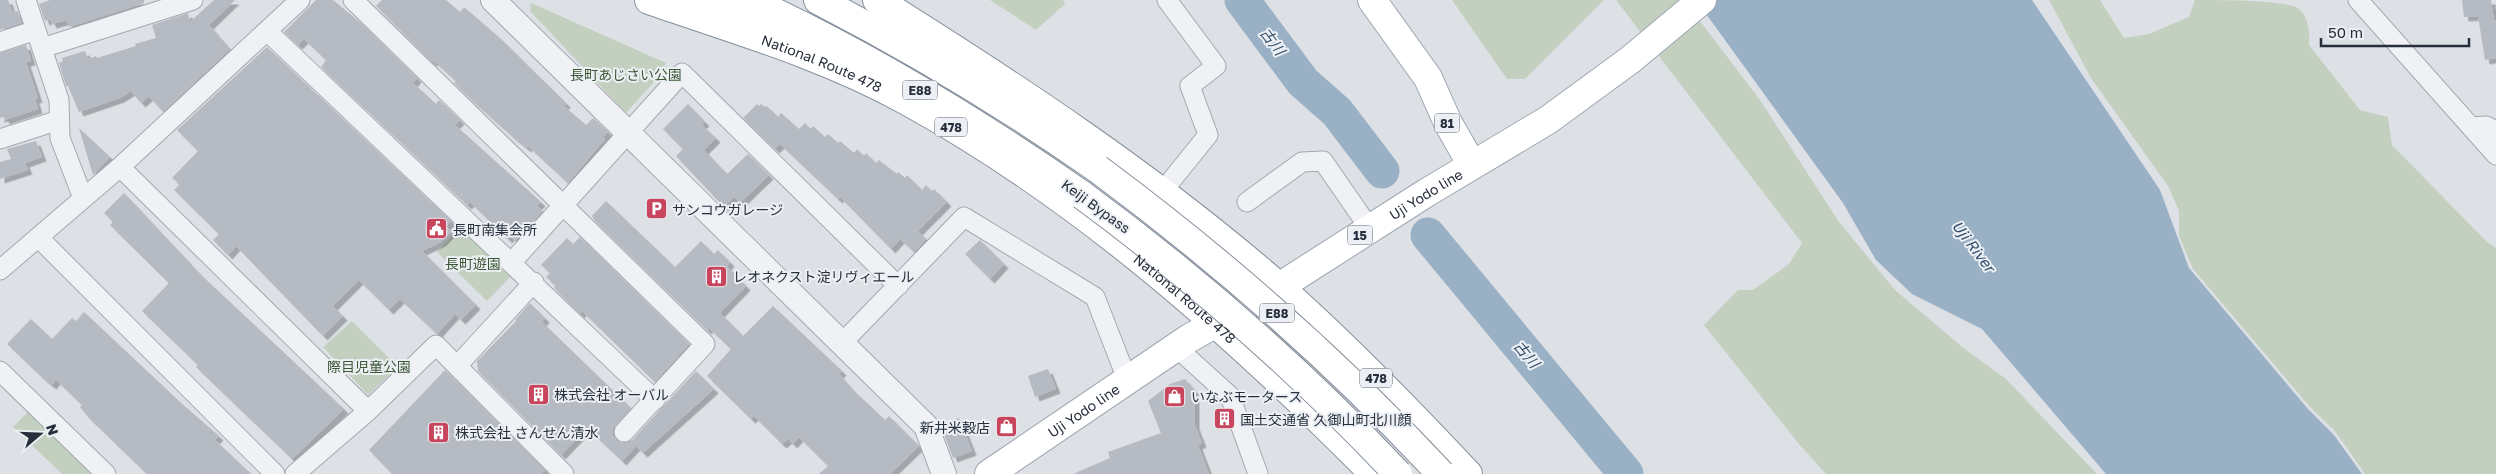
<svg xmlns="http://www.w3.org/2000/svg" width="2496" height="474" font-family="'Golos Text','Noto Sans JP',sans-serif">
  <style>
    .green { fill: #c3d0bf }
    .water { fill: #99b0c5 }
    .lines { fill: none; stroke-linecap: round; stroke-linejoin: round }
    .river { stroke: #99b0c5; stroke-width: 35 }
    .building { fill: #b5bac3; filter: url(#shadow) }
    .minor-casing { stroke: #a3a8b0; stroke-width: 21 }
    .tertiary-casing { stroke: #a3a8b0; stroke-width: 26 }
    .primary-casing { stroke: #9da6b1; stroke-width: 30 }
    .trunk-casing { stroke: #858f9c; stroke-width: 30 }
    .motorway-casing { stroke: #858f9c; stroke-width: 30 }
    .minor { stroke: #eff1f5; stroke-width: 19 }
    .tertiary { stroke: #eff1f5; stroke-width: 24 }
    .primary { stroke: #fff; stroke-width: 28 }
    .trunk { stroke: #fff; stroke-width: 28 }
    .motorway { stroke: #fff; stroke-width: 28 }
    .motorway-bridge-casing { stroke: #858f9c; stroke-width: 30; stroke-linecap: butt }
    .motorway-bridge { stroke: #fff; stroke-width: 28 }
    .labels { text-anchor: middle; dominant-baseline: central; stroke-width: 4; stroke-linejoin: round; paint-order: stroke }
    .shield { fill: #ecf0f4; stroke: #626973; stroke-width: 1 }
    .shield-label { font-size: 12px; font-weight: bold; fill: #272f3c }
    .street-label { font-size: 14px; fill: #272f3c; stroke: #ecf0f4 }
    .park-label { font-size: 14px; fill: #3c5735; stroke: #ecf0f4 }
    .poi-label { font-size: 14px; fill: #272f3c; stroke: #ecf0f4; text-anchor: start }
    .water-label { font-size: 15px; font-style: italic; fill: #344f6e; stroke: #ecf0f4 }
  </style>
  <defs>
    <filter id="shadow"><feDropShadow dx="4.5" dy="4.5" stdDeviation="0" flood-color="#0004"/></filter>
  </defs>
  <rect width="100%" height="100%" fill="#dde1e6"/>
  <path class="green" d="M990 0H1063L1065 4 1036 30Z
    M1452 0H1604L1525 79H1507Z
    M1616 0H1684L1760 100 1839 222 1895 290 1962 347 2006 379 2097 474H1826L1799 444 1704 325 1738 290H1753L1789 264 1802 243Z
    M2049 0H2100L2124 38 2149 34 2189 17 2195 0C2218 0 2278 0 2296 7 2309 15 2310 32 2309 45L2360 110 2388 117 2392 145 2487 242 2496 248V474H2365L2335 431 2310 407 2193 269 2179 236V211L2168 186 2091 78Z
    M531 3 666 63 661 74 626 113 530 11Z
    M461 227 511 276 487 301 437 252Z
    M352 321 398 367 368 395 323 347Z
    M29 411 94 474H62L13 427Z"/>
  <path class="water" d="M1696 0H2032L2160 190 2189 268 2308 409 2334 435 2362 474H2106L1982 329 1912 294 1876 260 1843 203Z"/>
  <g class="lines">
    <path class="river" d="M1242 0 1303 82 1337 112 1382 171
      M1428 235 1626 474"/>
  </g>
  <path class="building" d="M0 0H8L12 12 18 11 22 23 0 30Z
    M50 0H144V3L69 27 67 20 52 24 50 19 45 21 39 4Z
    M214 0H235L209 25 230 49 163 112 149 96 141 103 131 91 120 98 79 112 68 86H66L59 63 63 61 62 58 85 51 88 59 96 56 97 58 136 46 135 44 156 38 152 25 188 13 190 22Z
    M316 0H333L361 23 417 78 413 83 436 104 439 100 460 120 455 125 541 202 537 206 543 211 515 241 510 236 508 239 470 202 467 205 321 67 326 60 304 39 298 45 284 32Z
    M382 0H446L460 12 464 7 501 39 566 103 564 106 586 125 593 118 608 132 603 137 605 139 568 183 528 146 527 148 513 137 475 103 454 83 456 81 434 61 432 62 376 6Z
    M2462 0H2491L2494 21 2496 20V58L2485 60 2478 16 2464 17Z
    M26 45 31 61 26 62 38 98 35 99 38 109 5 120 4 117 0 118V53Z
    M267 47 451 221 446 226 451 232 441 242 422 251 476 305 461 320 455 314 437 334 400 299 389 310 359 280 333 306 343 316 323 336 236 246 228 255 213 240 219 234 174 190 180 184 172 178 198 151 177 130Z
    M688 104 705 122 702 125 716 138 704 150 727 174 748 154 769 175 740 203 734 197 724 207 676 156 683 149 663 129Z
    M757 104 759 106 761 104 765 107 767 106 778 117 781 113 799 129 805 123 811 129 813 126 825 137 828 134 838 143 840 141 854 153 857 149 864 156 866 153 876 163 879 160 897 174 898 172 905 178 907 175 922 190 926 185 932 191 934 189 947 202 918 231 926 239 914 252 900 239 891 249 840 197 838 199 780 144 775 149 743 118Z
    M79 128 110 157 93 175Z
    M36 141 42 157 25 163 28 170 0 179V162L11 159 7 149Z
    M124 193 201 275 344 409 292 459 196 367 198 365 142 311 169 283 110 225 113 222 104 213Z
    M606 201 675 267 701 241 714 254 718 250 730 262 727 266 746 286 720 313 743 336 773 306 842 371 839 374 851 388 885 420 889 416 919 446 890 474H819L828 466 799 437 793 444 788 439 782 444 754 416 751 419 707 376 731 349 709 328 707 330 595 221 592 216Z
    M580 237 689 344 655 382 582 311 580 314 554 288 556 286 546 277 550 273 541 265 567 238 573 244Z
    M980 240 1004 264 990 279 965 254Z
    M530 303 545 318 542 322 631 408 613 429V436L621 443 632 440 696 371 714 389 643 453 636 446 622 461 587 428 561 455 478 371 477 361 516 321 515 320Z
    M84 312 181 403 219 436 215 440 251 474H147L89 418 80 407 82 405 56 380 52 385 44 379 7 344 31 319 52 339 72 318 76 321Z
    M1048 369 1056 389 1035 397 1028 376Z
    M445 370 545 470 541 474H392L369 450Z
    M1185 379 1195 391V425L1202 443 1198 445 1209 474H1073L1110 458 1108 452 1161 433 1148 401 1170 384Z
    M959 418 972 451 953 458 940 424Z"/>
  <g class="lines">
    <defs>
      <path id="minor" d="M26 0 59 100 60 138 83 198
        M353 0 705 344 624 432
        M2358 0 2496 155
        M268 32 655 400
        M0 42 36 30
        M42 48 193 0
        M2471 127 2486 126 2496 131
        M0 139 59 120
        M120 167 368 411
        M1162 192 1208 135 1190 86 1216 66 1167 0
        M1247 202 1302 162 1323 161 1370 229
        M38 237 275 474
        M512 262 682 73 898 286
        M0 270 120 167 300 0
        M842 343 964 217 1095 297 1127 379
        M1176 347 1230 396 1258 474
        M457 366 534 282
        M0 371 106 474
        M295 474 368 411 436 345 564 474"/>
      <path id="tertiary" d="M493 0 926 426 944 474"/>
      <g id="primary">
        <path d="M1372 0 1428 78 1448 123 1472 165"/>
        <path id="s1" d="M989 474 1188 339 1279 287 1426 193 1548 120 1630 60 1702 0"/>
      </g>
      <g id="trunk">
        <path id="s2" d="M649 0C736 30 826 56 907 101 1083 198 1233 332 1374 474"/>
        <path d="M877 0C1016 87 1154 178 1278 286 1345 345 1407 409 1468 474"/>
      </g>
      <path id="motorway" d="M704 0 767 27
        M749 0C866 54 976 121 1082 195
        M818 0C915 50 1008 106 1098 169
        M933 41 991 73"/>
    </defs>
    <use href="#minor" class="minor-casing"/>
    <use href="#tertiary" class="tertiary-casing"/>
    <use href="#primary" class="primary-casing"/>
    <use href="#trunk" class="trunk-casing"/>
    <use href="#motorway" class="motorway-casing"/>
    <use href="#minor" class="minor"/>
    <use href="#tertiary" class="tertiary"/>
    <use href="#primary" class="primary"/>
    <use href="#trunk" class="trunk"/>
    <use href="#motorway" class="motorway"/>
    <defs>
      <path id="motorway-bridge" d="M1098 169C1222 261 1336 361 1441 474
        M1082 195C1196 279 1301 371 1398 474"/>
    </defs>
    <use href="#motorway-bridge" class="motorway-bridge-casing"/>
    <use href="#motorway-bridge" class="motorway-bridge"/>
  </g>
  <defs>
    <symbol id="parking-square" viewBox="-11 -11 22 22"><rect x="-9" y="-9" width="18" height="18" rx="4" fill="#c7465d" stroke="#ecf0f4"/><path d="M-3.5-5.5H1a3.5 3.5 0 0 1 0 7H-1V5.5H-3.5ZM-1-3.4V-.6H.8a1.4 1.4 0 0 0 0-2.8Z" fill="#fff"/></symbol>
    <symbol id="civic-square" viewBox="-11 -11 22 22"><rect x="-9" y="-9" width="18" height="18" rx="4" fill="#c7465d" stroke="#ecf0f4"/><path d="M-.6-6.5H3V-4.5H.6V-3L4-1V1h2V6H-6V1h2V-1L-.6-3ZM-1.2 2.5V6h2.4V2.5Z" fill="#fff"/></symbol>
    <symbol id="building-square" viewBox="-11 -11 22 22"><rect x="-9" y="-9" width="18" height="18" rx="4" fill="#c7465d" stroke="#ecf0f4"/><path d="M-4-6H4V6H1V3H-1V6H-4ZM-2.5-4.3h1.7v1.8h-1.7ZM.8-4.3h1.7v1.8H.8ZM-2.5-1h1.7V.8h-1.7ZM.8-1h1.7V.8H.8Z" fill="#fff"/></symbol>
    <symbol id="shop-square" viewBox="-11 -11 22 22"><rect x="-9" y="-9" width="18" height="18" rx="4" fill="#c7465d" stroke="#ecf0f4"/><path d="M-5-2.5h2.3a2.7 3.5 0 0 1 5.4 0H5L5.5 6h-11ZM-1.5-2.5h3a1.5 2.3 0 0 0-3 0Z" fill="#fff"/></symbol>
  </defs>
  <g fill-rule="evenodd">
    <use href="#parking-square" x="644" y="196" width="25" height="25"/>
    <use href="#civic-square" x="424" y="216" width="25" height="25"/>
    <use href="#building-square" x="704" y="264" width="25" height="25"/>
    <use href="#building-square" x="526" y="382" width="25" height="25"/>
    <use href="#shop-square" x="1162" y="384" width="25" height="25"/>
    <use href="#building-square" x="1212" y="406" width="25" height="25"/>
    <use href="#shop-square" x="994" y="414" width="25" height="25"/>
    <use href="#building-square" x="426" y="420" width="25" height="25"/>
  </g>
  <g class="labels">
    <g class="shield">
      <rect x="902.5" y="80.5" width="35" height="19" rx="4"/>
      <rect x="1434.5" y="113.5" width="25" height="19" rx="4"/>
      <rect x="935" y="117.5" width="32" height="19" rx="4"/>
      <rect x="1347.5" y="225.5" width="25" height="19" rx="4"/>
      <rect x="1259.5" y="303.5" width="35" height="19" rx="4"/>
      <rect x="1360" y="368.5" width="32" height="19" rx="4"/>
    </g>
    <g class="shield-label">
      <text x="920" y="90">E88</text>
      <text x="1447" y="123">81</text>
      <text x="951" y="127">478</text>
      <text x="1360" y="235">15</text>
      <text x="1277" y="313">E88</text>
      <text x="1376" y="378">478</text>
    </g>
    <g class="street-label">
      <text stroke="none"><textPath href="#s2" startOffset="184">National Route 478</textPath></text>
      <text stroke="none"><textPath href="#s1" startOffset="519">Uji Yodo line</textPath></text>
      <text transform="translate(1096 206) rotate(36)">Keiji Bypass</text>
      <text stroke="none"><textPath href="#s2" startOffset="619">National Route 478</textPath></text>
      <text stroke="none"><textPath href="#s1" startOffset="114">Uji Yodo line</textPath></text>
    </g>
    <g class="park-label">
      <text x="626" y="74">長町あじさい公園</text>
      <text x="473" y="263">長町遊園</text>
      <text x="369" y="366">際目児童公園</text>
    </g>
    <g class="poi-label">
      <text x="672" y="209">サンコウガレージ</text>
      <text x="453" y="229">長町南集会所</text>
      <text x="733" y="276">レオネクスト淀リヴィエール</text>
      <text x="554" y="394">株式会社 オーバル</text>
      <text x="1191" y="396">いなぶモータース</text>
      <text x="1240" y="419">国土交通省 久御山町北川顔</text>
      <text x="990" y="427" text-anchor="end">新井米穀店</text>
      <text x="455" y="432">株式会社 さんせん清水</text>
    </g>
    <g class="water-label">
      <text transform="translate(1273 41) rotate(53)">古川</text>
      <text transform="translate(1974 246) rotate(53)">Uji River</text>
      <text transform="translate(1527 354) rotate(50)">古川</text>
    </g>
  </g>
  <g transform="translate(40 434) rotate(71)" stroke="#ecf0f4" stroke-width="4" paint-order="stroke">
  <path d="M0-4L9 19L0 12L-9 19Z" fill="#272f3c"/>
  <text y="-8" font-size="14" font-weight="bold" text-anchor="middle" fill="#272f3c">N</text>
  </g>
  <path d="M2321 38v8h148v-8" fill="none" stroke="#272f3c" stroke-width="2.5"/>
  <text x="2328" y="38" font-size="15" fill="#272f3c" stroke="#ecf0f4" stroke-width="4" paint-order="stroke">50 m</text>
</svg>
